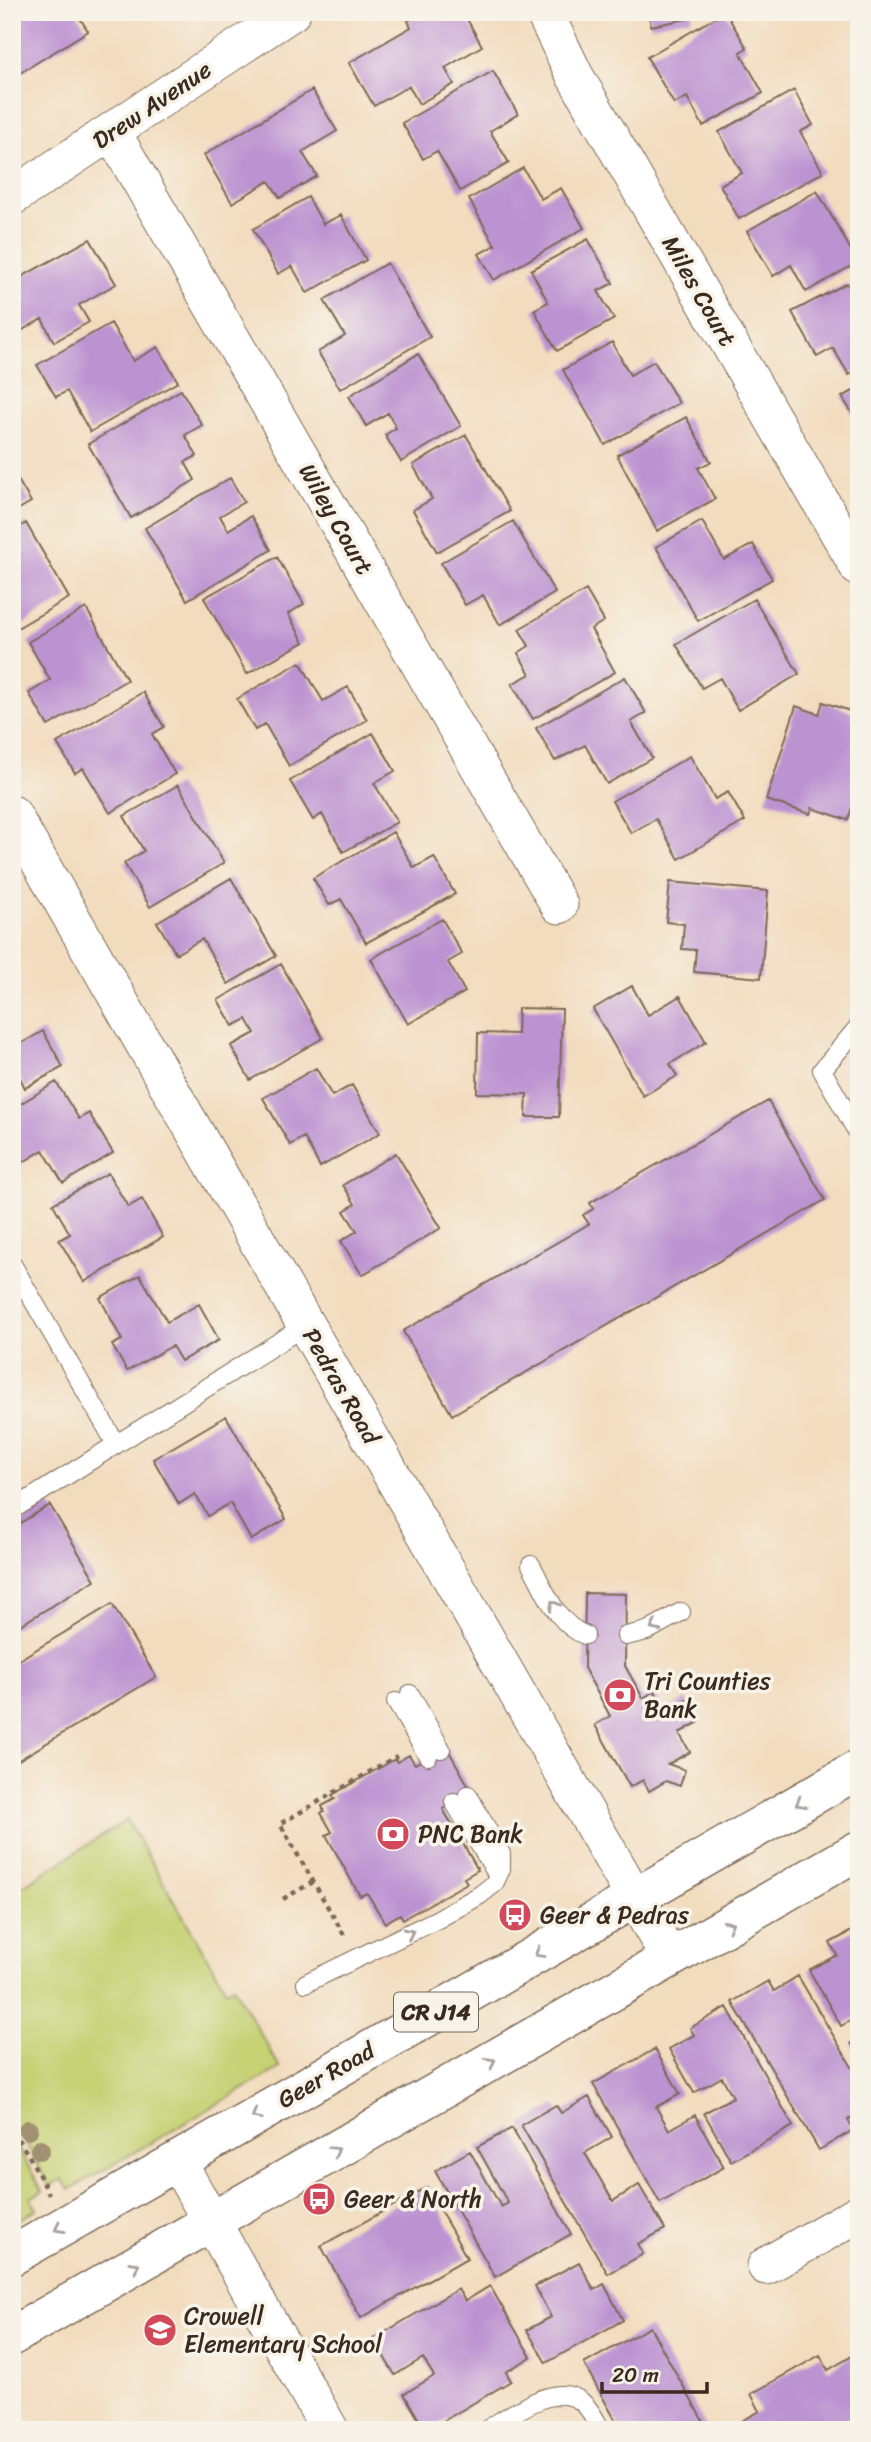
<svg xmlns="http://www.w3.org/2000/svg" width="871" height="2442" font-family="Sriracha,sans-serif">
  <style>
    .green { fill: #c5d173; stroke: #807e48; stroke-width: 2 }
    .building { fill: #bc93d1 }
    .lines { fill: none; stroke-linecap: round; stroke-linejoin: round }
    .lane-casing { stroke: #7b6856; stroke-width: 20 }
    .street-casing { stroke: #7b6856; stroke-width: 39 }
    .primary-casing { stroke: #7b6856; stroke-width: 41 }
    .path { stroke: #7b6856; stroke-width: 4.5; stroke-dasharray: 5 5; stroke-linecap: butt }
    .lane { stroke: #fff; stroke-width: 18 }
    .street { stroke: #fff; stroke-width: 37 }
    .primary { stroke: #fff; stroke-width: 38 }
    .tree { fill: #a19172 }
    .oneway { stroke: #a79f9a }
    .labels { text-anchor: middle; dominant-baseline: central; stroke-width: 7; stroke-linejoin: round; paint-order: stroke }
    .shield { fill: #f7f3e8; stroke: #73665b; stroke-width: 2 }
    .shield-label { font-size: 23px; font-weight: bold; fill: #3b2a1e }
    .street-label { font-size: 24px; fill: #3b2a1e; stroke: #f7f3e8 }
    .poi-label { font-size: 24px; fill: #3b2a1e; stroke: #f7f3e8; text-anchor: start }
  </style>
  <rect width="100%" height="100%" fill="#f7f3e8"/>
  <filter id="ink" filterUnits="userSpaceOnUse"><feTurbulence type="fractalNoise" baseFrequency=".0143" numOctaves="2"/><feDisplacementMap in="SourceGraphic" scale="14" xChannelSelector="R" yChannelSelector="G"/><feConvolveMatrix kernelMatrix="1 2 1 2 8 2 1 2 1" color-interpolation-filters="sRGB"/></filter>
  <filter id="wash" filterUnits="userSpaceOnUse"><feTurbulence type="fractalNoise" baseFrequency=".00686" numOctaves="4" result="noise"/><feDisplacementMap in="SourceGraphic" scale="28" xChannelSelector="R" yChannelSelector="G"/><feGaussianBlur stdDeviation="1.57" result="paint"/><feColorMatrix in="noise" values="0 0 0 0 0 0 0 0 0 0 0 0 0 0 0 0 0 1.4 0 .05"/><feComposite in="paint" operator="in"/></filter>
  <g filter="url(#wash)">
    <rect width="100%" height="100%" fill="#f2dcbe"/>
    <path class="green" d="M127 1820 226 1990 233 1986 280 2068 69 2190 62 2179 50 2187 27 2145 12 2124V1893Z
      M12 2138 43 2191 30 2198 37 2209 12 2223Z"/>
    <g id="blocks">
      <path class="building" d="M12 12H76L88 31 12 78Z
        M424 12H463L482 46 445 68 454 84 419 104 409 86 374 106 349 63 411 27 408 21Z
        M648 12H691L692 18 651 26Z
        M725 12 747 48 740 52 763 93 703 126 687 97 674 104 647 57Z
        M493 71 518 114 490 131 509 163 460 191 437 151 423 159 402 123Z
        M312 90 337 131 302 152 317 176 280 198 269 181 232 203 204 155Z
        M794 90 813 125 800 132 823 172 739 219 720 185 742 173 719 132Z
        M523 168 541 199 561 188 584 228 494 280 479 254 495 245 469 199Z
        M817 191 858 262 806 292 791 265 773 276 747 231Z
        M308 197 323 224 341 215 366 260 307 293 292 266 278 274 253 229Z
        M90 239 116 284 79 305 89 322 54 342 42 319 12 336V282Z
        M588 239 613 283 598 291 614 319 557 351 534 310 548 302 531 270Z
        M387 263 430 337 340 389 318 352 345 336 324 300Z
        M847 283 859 305V370L849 375 833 348 817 357 792 312Z
        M111 323 133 361 158 347 178 382 90 432 67 391 56 397 37 365Z
        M612 342 630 375 654 361 679 403 605 445 563 370Z
        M418 354 461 426 401 462 385 435 396 428 388 413 366 426 349 396Z
        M859 388V424L842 397Z
        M181 390 202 425 185 435 197 456 185 462 195 480 131 518 88 444Z
        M686 417 711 462 698 468 715 499 657 531 617 455Z
        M466 435 510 511 437 552 413 510 432 499 413 465Z
        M12 470 31 502 12 513Z
        M230 478 244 502 220 516 228 530 251 516 271 550 187 600 145 528Z
        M513 521 555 593 500 625 483 595 465 605 441 563Z
        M702 521 724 560 753 544 772 579 698 621 656 547Z
        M26 523 69 598 12 631V531Z
        M277 557 304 604 288 614 304 642 247 674 204 598Z
        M586 590 604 621 591 629 615 672 533 719 512 684 530 674 518 653 529 646 519 629Z
        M754 599 799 674 738 710 720 678 702 688 676 644Z
        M86 608 127 680 48 726 29 693 50 680 28 642Z
        M300 662 323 701 348 687 367 720 289 766 265 724 255 730 237 699Z
        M625 677 646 713 631 722 652 758 607 784 585 745 555 761 536 728Z
        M143 692 164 727 152 734 175 774 110 813 83 768 75 773 57 743Z
        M823 702 859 714V785L848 820 812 808 810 814 766 800 796 706 819 714Z
        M373 733 395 771 374 783 397 822 343 852 322 814 313 820 290 781Z
        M690 756 715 799 728 792 745 821 679 859 656 819 631 833 612 801Z
        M178 785 224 863 150 907 124 863 144 851 124 816Z
        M393 832 414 868 434 857 455 894 366 943 341 899 329 905 313 878Z
        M231 878 276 956 228 984 202 939 176 954 157 922Z
        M670 882 768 891 761 978 694 972 696 950 682 949 684 924 666 922Z
        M442 919 462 954 448 962 465 992 408 1024 371 959Z
        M281 964 323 1038 250 1080 231 1046 255 1033 247 1019 233 1026 218 1000Z
        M632 986 648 1015 680 996 706 1042 670 1064 677 1076 643 1096 593 1009Z
        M518 1008 562 1009 559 1117H526L527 1094 477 1093 478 1033 517 1034Z
        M43 1031 63 1067 25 1088 20 1078 12 1083V1042L15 1047Z
        M316 1068 332 1096 352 1085 380 1133 320 1167 304 1137 290 1145 263 1098Z
        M56 1082 79 1119 89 1113 113 1153 63 1183 43 1150 15 1167 12 1162V1109Z
        M768 1101 825 1200 452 1415 403 1331 589 1224 583 1215 593 1209 590 1203Z
        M396 1153 441 1228 362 1275 341 1241 357 1231 344 1211 355 1204 343 1185Z
        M108 1173 128 1207 142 1199 163 1237 84 1282 59 1240 70 1234 53 1204Z
        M140 1275 167 1322 199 1304 219 1340 181 1361 172 1346 127 1371 112 1345 122 1340 100 1298Z
        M226 1416 286 1519 251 1540 230 1503 208 1516 195 1494 179 1504 153 1459Z
        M50 1505 95 1580 12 1630V1528Z
        M585 1593 626 1594 625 1666 643 1698 655 1691 665 1711 686 1699 699 1722 679 1733 690 1752 668 1764 685 1770 680 1786 666 1781 649 1791 643 1780 630 1787 595 1725 610 1716 584 1668Z
        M112 1604 156 1677 12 1764V1664Z
        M446 1746 472 1792 443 1809 478 1870 464 1878 467 1883 403 1919 400 1914 385 1923 367 1893 360 1896 326 1835 332 1832 321 1813 324 1811 322 1806 335 1799 332 1795 395 1759 397 1762 409 1755 415 1764Z
        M859 1927V2016L841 2026 809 1970 837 1955 830 1943Z
        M798 1976 859 2079V2114L848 2120 853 2130 819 2150 732 2002 768 1981 774 1991Z
        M727 2007 793 2126 731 2161 704 2113 733 2097 722 2077 694 2093 669 2049 694 2035 690 2028Z
        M859 2039V2056L851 2043Z
        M655 2049 680 2094 656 2107 669 2130 695 2115 724 2167 660 2203 593 2084Z
        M589 2097 612 2137 585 2153 613 2201 639 2185 665 2229 638 2244 643 2254 608 2274 521 2125 556 2105 561 2113Z
        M512 2128 571 2234 495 2277 435 2171 470 2151 501 2207 508 2203 477 2147Z
        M427 2187 467 2258 361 2318 321 2246Z
        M579 2262 594 2290 604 2284 623 2320 546 2363 527 2330 551 2317 535 2286Z
        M490 2286 531 2357 506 2372 511 2381 428 2430H425L404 2394 434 2376 423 2358 395 2375 373 2339 458 2289 465 2301Z
        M650 2327 708 2430H621L584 2364Z
        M859 2352V2423L847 2430H726L760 2411 751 2394 820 2355 828 2370Z"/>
    </g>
  </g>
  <g filter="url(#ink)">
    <use href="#blocks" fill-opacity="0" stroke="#7b6856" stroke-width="2"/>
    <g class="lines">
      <defs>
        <path id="lane" d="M859 1026 822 1070 859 1135
          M12 1264 116 1444
          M12 1510 306 1325
          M531 1565C545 1590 557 1625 585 1635
          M626 1636 647 1631 681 1612
          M410 1694 441 1749
          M396 1702 428 1756
          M454 1802 498 1876
          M306 1983 438 1919 480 1895 494 1884 501 1869V1854L468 1795
          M486 2430C510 2416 556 2380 582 2402 590 2409 596 2420 601 2430"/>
        <path id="street" d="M544 12 575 76 859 568
          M112 132 559 905
          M12 197 292 12
          M12 814 670 1959
          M177 2161 330 2430
          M766 2266 859 2213"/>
        <path id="primary" d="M12 2256 859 1769
          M12 2336 859 1850"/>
      </defs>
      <use href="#lane" class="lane-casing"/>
      <use href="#street" class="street-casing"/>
      <use href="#primary" class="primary-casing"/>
      <path class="path" d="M283 1899 313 1882
        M344 1935 280 1824 397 1756
        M12 2131 28 2154 49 2194"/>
      <use href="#lane" class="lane"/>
      <use href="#street" class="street"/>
      <use href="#primary" class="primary"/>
    </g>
    <g class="tree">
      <circle cx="28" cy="2130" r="10"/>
      <circle cx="40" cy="2150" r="10"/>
    </g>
    <defs><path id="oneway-chevron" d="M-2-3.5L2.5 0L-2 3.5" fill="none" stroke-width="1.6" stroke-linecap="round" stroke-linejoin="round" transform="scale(1.75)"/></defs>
    <g class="oneway">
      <use href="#oneway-chevron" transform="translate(554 1605) rotate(-119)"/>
      <use href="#oneway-chevron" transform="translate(655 1627) rotate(154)"/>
      <use href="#oneway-chevron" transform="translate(800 1803) rotate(150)"/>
      <use href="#oneway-chevron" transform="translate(729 1925) rotate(-30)"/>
      <use href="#oneway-chevron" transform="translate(409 1933) rotate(-26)"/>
      <use href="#oneway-chevron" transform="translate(539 1953) rotate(150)"/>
      <use href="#oneway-chevron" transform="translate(491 2062) rotate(-30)"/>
      <use href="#oneway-chevron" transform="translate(256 2115) rotate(150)"/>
      <use href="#oneway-chevron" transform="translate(335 2151) rotate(-30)"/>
      <use href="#oneway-chevron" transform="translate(59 2228) rotate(150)"/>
      <use href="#oneway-chevron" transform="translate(135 2266) rotate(-30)"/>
    </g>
  </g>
  <defs>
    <symbol id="bank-disc" viewBox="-11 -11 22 22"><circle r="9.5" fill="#d1495b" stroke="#f7f3e8"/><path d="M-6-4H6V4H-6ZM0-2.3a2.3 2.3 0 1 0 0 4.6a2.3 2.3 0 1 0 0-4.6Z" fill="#fff"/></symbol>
    <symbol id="bus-disc" viewBox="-11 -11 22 22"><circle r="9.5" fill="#d1495b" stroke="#f7f3e8"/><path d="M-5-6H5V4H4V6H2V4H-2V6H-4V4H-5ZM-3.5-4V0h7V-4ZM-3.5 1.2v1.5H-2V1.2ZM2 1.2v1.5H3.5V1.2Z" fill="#fff"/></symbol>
    <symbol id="school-disc" viewBox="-11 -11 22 22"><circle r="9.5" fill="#d1495b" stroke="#f7f3e8"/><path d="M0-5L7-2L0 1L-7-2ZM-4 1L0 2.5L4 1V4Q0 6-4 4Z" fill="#fff"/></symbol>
  </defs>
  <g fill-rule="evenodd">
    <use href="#bank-disc" x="601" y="1676" width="38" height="38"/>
    <use href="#bank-disc" x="374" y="1815" width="38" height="38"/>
    <use href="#bus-disc" x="496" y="1896" width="38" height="38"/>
    <use href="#bus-disc" x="300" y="2180" width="38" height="38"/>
    <use href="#school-disc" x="141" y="2311" width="38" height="38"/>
  </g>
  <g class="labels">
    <rect class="shield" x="394" y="1992.5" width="84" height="39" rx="5"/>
    <g class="shield-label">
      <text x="436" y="2012">CR J14</text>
    </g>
    <g class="street-label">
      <text transform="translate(152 105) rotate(-34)">Drew Avenue</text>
      <text transform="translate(699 291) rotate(60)">Miles Court</text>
      <text transform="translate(336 519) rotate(60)">Wiley Court</text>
      <text transform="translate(341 1386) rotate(60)">Pedras Road</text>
      <text transform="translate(326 2075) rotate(-30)">Geer Road</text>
    </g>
    <g class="poi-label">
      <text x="644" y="1681">Tri Counties<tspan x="644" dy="28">Bank</tspan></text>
      <text x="418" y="1834">PNC Bank</text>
      <text x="540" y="1915">Geer &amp; Pedras</text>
      <text x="344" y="2199">Geer &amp; North</text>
      <text x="184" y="2316">Crowell<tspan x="184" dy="28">Elementary School</tspan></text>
    </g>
  </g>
  <rect width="871" height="2442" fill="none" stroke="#f7f3e8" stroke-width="42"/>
  <path d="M602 2382v10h105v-10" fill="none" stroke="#3b2a1e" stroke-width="3.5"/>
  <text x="612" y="2382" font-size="21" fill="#3b2a1e" stroke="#f7f3e8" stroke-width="5" paint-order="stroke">20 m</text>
</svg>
